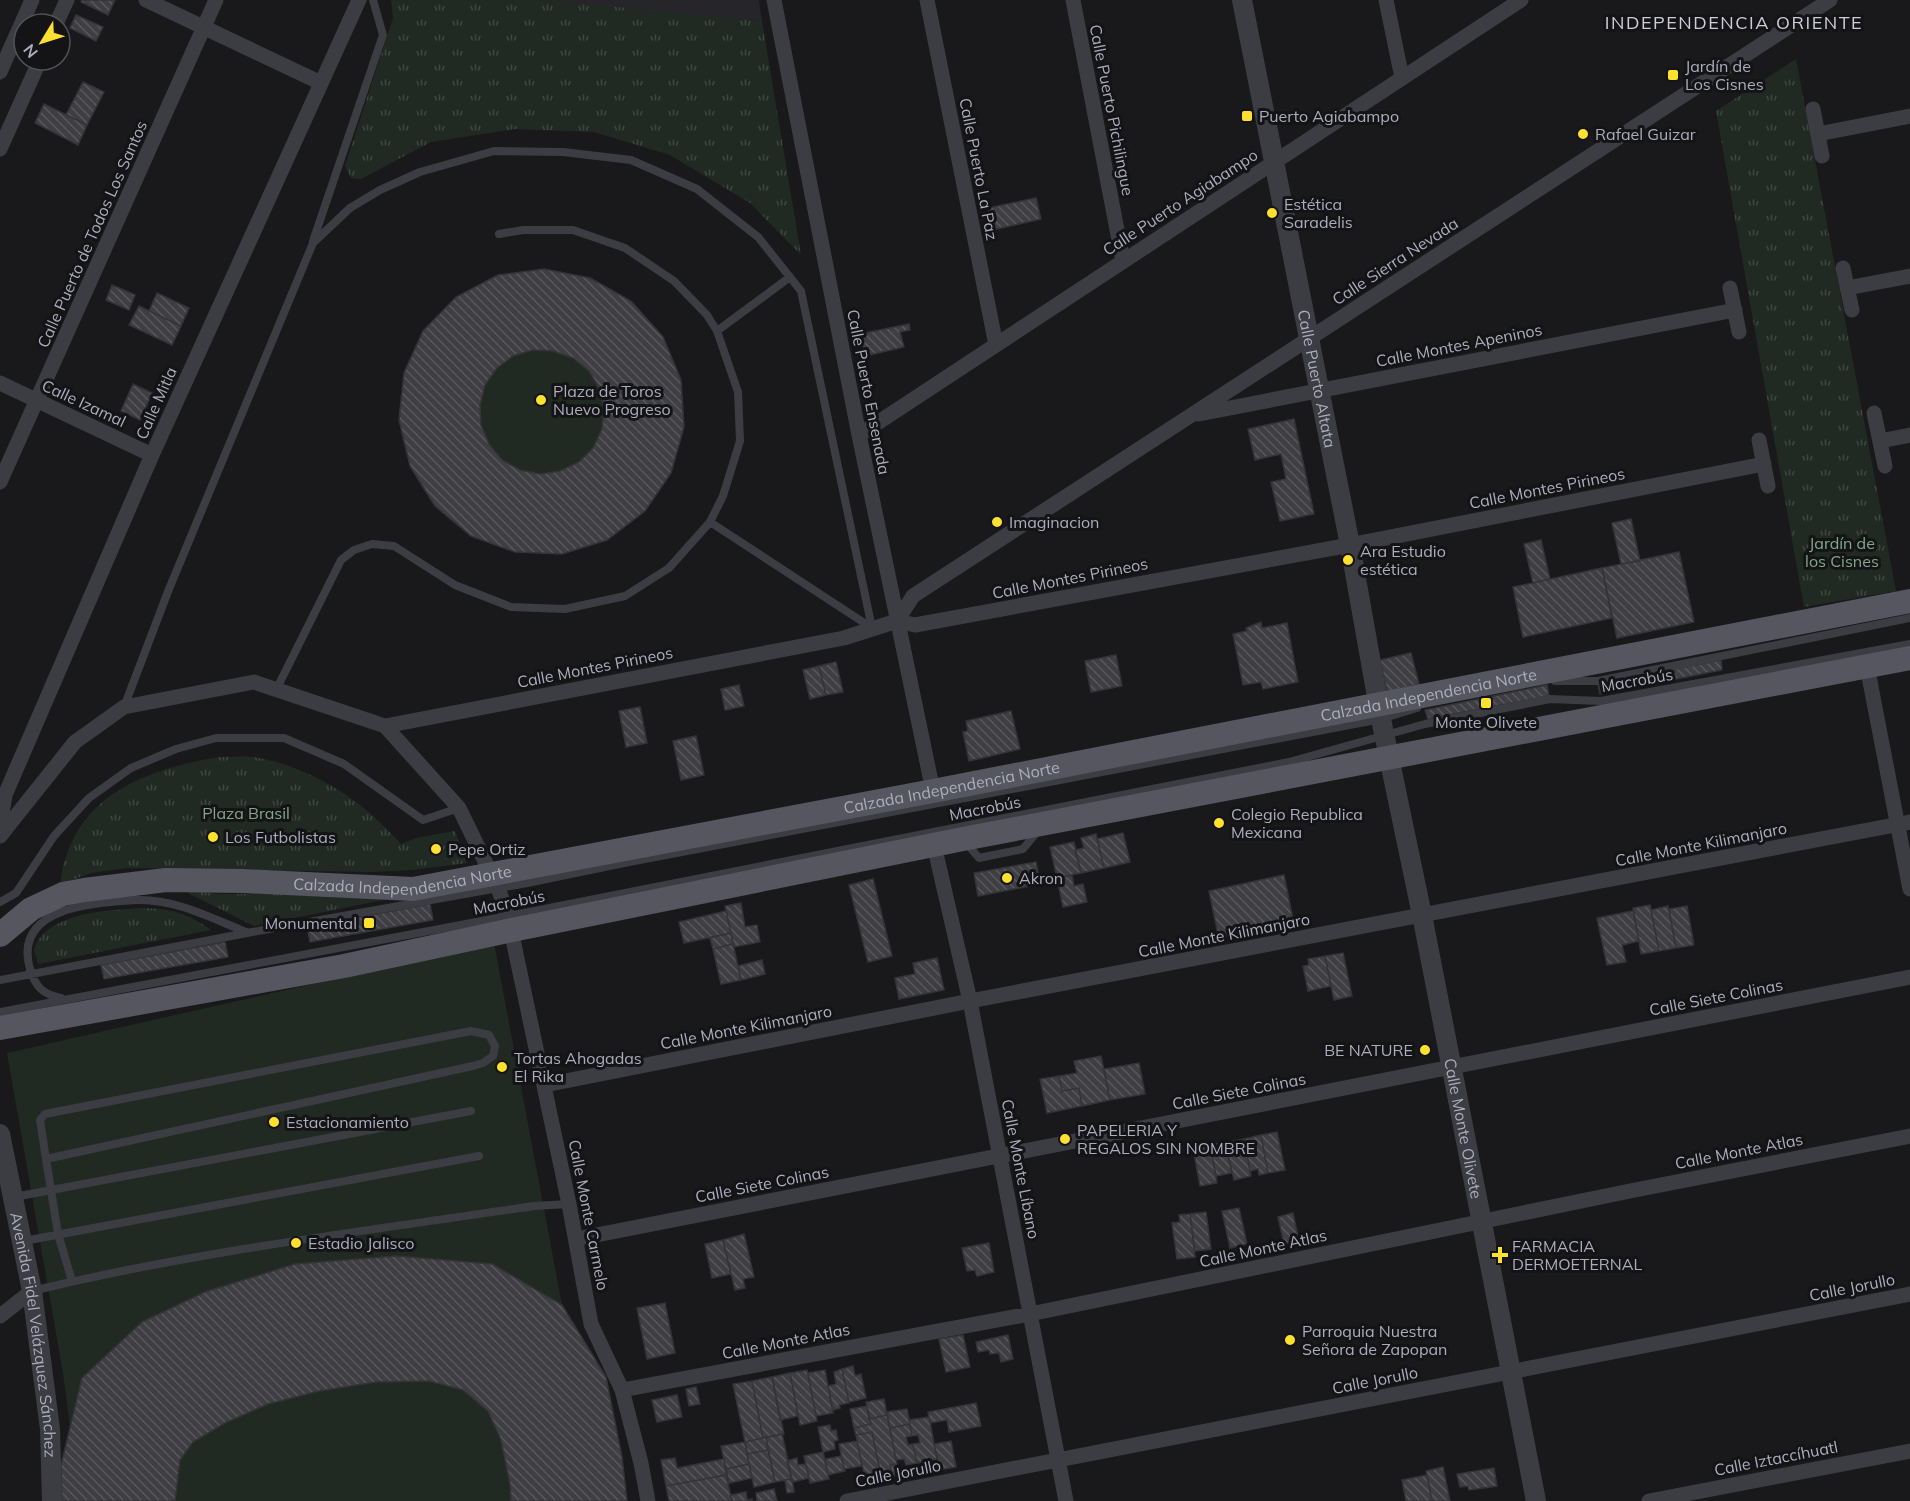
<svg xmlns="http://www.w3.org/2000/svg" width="1910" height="1501" font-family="Mulish,sans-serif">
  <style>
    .built { fill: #262529 }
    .grass { fill: url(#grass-tufts) }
    .pitch { fill: #202a23 }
    .building { fill: url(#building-back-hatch); stroke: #343338; stroke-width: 1.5; fill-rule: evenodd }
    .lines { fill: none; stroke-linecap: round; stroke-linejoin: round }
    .service { stroke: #3c3c43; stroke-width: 8 }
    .minor { stroke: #3c3c43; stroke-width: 15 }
    .tertiary { stroke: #3c3c43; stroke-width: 20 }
    .primary { stroke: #555660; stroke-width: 24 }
    .poi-dot { fill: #fee02f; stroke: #141417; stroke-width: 2 }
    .labels { text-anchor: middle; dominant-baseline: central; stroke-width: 6; stroke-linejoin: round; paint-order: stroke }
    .poi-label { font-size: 16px; fill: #abadbc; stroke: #141417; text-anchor: start }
    .street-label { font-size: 16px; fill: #abadbc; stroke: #141417 }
    .park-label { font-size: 16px; fill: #81a88b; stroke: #141417 }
    .neighbourhood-label { font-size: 18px; letter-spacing: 1.5px; fill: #cccdd7; stroke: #141417 }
  </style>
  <defs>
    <pattern id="grass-tufts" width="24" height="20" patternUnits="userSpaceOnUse" patternTransform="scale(1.5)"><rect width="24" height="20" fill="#202a23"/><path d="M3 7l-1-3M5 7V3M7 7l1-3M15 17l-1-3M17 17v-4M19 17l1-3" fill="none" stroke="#3e4641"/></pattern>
    <pattern id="building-back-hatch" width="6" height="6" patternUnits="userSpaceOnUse" patternTransform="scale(1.5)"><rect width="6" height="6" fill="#3f3e43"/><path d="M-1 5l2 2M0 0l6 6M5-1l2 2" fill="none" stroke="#58575c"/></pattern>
  </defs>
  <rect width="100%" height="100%" fill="#19191b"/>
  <path class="built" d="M523 0H759L762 21 652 12Z"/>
  <path class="grass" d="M391 0H545L762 21 801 255 750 203 670 155 594 132 515 129 431 142 361 179 351 178 345 166 393 18Z
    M1796 59 1896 591 1804 607 1716 111Z
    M220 757C231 757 242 756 253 757 293 762 342 788 372 815 382 824 392 834 401 844L416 838 455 831 467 863 413 870 369 872 127 868 91 873 61 884C61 870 65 857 71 844 96 786 163 766 220 757Z
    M180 889 219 894H347L393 898 254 926Z
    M143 908C172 909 187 913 211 930L38 964 34 950C36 944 39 938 43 934 68 911 111 910 143 908Z"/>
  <path class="pitch" d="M400 412a141 141 0 1 1 282 0a141 141 0 1 1-282 0Z
    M494 943 562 1305 606 1377 622 1457 627 1501H62L61 1465 70 1426 63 1373 7 1053Z"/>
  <path class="building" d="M82 0H115L108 15 81 2Z
    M76 15 103 27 96 41 70 28Z
    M83 82 104 92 87 125 66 115Z
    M44 104 87 125 78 145 35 123Z
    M1036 198 1041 219 992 230 988 208Z
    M544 269 590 278 631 301 663 337 681 380 684 427 671 473 645 511 607 540 562 554 515 552 471 536 435 506 410 466 399 420 404 373 423 331 456 297 498 275ZM533 350 553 351 573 358 589 371 599 388 604 409 602 429 593 448 579 462 560 471 540 474 520 470 502 460 489 444 481 425 480 405 485 385 497 368 513 356Z
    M112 285 135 295 129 310 106 300Z
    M157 293 189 308 181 326 149 311Z
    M139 306 181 326 172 345 129 325Z
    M909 324 910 330 900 332 904 347 865 356 860 334Z
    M133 384 152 393 140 420 121 411Z
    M1294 419 1314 514 1280 521 1271 482 1286 479 1281 454 1255 460 1248 429Z
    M1631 519 1640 561 1621 564 1612 523Z
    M1541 540 1550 579 1533 583 1524 544Z
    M1679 552 1694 622 1617 638 1602 568Z
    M1602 568 1612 618 1523 637 1513 587Z
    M1261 622 1262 628 1287 623 1298 682 1263 689 1261 682 1243 685 1233 634 1247 631 1246 628Z
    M1411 653 1419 684 1387 692 1380 660Z
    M1116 655 1122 686 1091 692 1085 661Z
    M1721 660 1722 670 1600 694 1598 684Z
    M836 662 843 692 826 695 819 666Z
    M819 666 826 695 810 699 803 670Z
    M739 685 744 706 725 710 721 689Z
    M1547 685 1549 696 1428 719 1425 710Z
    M640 707 647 743 626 747 619 711Z
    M1011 711 1020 749 969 761 963 732 968 731 966 721Z
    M696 736 704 775 681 780 673 741Z
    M1123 833 1130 862 1104 868 1097 839Z
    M1096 834 1104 868 1081 873 1075 850 1084 848 1081 838Z
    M1074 842 1081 873 1057 878 1050 847Z
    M1036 862 1040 884 978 896 974 873Z
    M1072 875 1074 886 1083 884 1087 902 1063 907 1057 878Z
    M1284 875 1294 924 1219 939 1209 891Z
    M873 879 892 956 868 962 849 885Z
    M741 903 745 927 757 925 760 942 734 947 725 906Z
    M430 904 433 920 310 942 307 927Z
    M1650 905 1659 951 1641 954 1633 908Z
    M1668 906 1676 948 1659 951 1651 910Z
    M1687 906 1694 945 1676 948 1669 909Z
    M726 911 731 933 684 943 679 922Z
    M1633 911 1639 941 1622 945 1626 962 1607 965 1597 918Z
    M731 933 733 944 713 949 710 938Z
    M225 942 228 957 104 979 101 965Z
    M733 944 741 980 721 984 713 949Z
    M1343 953 1352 996 1334 1000 1325 956Z
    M1325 956 1331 986 1308 991 1303 966 1309 965 1308 959Z
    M937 958 944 990 899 999 895 978 915 974 913 963Z
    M762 960 765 974 741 980 738 966Z
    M1101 1056 1110 1100 1082 1106 1079 1088 1062 1091 1059 1076 1077 1073 1074 1061Z
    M1139 1063 1145 1094 1110 1100 1104 1069Z
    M1059 1076 1062 1091 1079 1088 1082 1106 1047 1113 1040 1079Z
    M1277 1132 1285 1170 1268 1173 1261 1135Z
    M1261 1135 1268 1173 1259 1175 1258 1169 1250 1171 1244 1139Z
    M1244 1139 1251 1176 1234 1180 1225 1142Z
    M1225 1142 1232 1173 1216 1176 1210 1145Z
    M1210 1145 1217 1183 1200 1186 1193 1148Z
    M1239 1208 1247 1244 1230 1248 1222 1211Z
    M1206 1212 1211 1249 1195 1251 1190 1214Z
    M1293 1213 1299 1241 1284 1244 1278 1217Z
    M1190 1214 1195 1257 1177 1259 1172 1223 1180 1222 1179 1215Z
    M744 1234 754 1277 743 1279 745 1288 735 1290 723 1240Z
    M723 1240 731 1274 712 1278 705 1244Z
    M989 1243 994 1272 977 1276 975 1270 967 1271 962 1248Z
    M397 1256 492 1264 562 1305 606 1377 622 1457 627 1501H511L510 1484 501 1440 488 1411 463 1390 429 1381 376 1382 319 1391 268 1404 225 1423 193 1442 180 1460 175 1501H62L61 1465 82 1378 142 1322 205 1292 295 1264Z
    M665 1303 675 1353 647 1359 637 1308Z
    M963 1335 970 1367 946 1372 939 1339Z
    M1008 1335 1013 1359 1001 1362 999 1353 990 1354 989 1350 978 1352 976 1342Z
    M853 1366 855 1376 861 1374 866 1398 849 1402 842 1369Z
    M842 1369 849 1403 839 1405 840 1408 833 1410 828 1386 836 1384 834 1372Z
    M807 1370 817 1421 800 1425 790 1373Z
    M825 1370 833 1413 816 1416 808 1373Z
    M790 1373 798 1416 780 1420 772 1377Z
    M772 1377 784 1434 763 1438 752 1381Z
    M752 1381 763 1438 745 1442 733 1384Z
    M696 1387 700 1404 689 1406 686 1389Z
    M677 1395 682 1417 657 1422 652 1400Z
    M884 1399 887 1415 869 1419 866 1402Z
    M976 1403 981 1426 949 1432 947 1420 930 1423 928 1412Z
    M867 1406 871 1424 854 1428 850 1409Z
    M907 1409 910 1424 890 1428 887 1412Z
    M887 1415 897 1464 890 1465 891 1470 880 1472 872 1432 856 1435 854 1428 871 1424 869 1419Z
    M929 1417 937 1459 917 1463 913 1444 920 1443 918 1435 912 1436 909 1420Z
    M910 1424 912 1436 906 1437 908 1445 913 1444 917 1463 906 1465 904 1459 896 1460 890 1428Z
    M830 1425 831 1431 836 1430 838 1440 834 1441 835 1449 823 1452 818 1427Z
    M872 1432 881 1476 865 1479 856 1435Z
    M782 1434 792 1479 775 1482 766 1437Z
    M766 1437 768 1450 747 1454 745 1442Z
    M857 1441 862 1466 844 1469 839 1444Z
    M951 1441 956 1467 940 1470 934 1444Z
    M745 1442 749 1464 726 1469 721 1446Z
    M768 1450 775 1482 754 1487 747 1454Z
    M823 1452 829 1479 810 1483 804 1456Z
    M841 1456 845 1471 828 1475 825 1459Z
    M675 1458 677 1468 724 1459 726 1475 666 1486 661 1460Z
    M797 1458 798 1465 806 1464 809 1478 792 1482 787 1461Z
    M749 1464 752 1478 729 1483 726 1469Z
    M897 1464 899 1474 892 1476 890 1465Z
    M1443 1467 1450 1501H1432L1426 1471Z
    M1494 1468 1497 1486 1469 1490 1468 1486 1460 1487 1457 1474Z
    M726 1475 732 1501H669L666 1486Z
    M1427 1475 1432 1501H1406L1402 1480Z
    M792 1479 794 1492 787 1493 785 1480Z
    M774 1489 777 1501H757L756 1493Z
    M746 1492 747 1500 752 1499V1501H732L731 1495Z"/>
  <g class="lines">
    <path class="service" d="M313 241 383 35 373 0
      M717 331 790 277
      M710 522 872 628
      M1555 681H1598L1910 618
      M276 690 341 560 354 550 372 544 394 546 455 585 511 607 565 609 625 596 669 568 710 522 723 496 740 441 738 392 717 331 707 315 674 281 625 248 573 230H523L499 234
      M124 707 169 589 313 243 350 208 380 190 420 172 494 151 563 152 631 160 697 189 758 237 801 291 872 628
      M966 843 979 858 1023 849 1037 832
      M0 902 16 893 54 836 89 798 131 768 176 749 216 738H284L344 764 423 820 459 808
      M0 980 247 933 527 883 629 862 1381 719 1417 708
      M61 998C43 994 36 988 30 969 12 907 95 902 137 900 176 899 211 918 246 932
      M0 1012 508 916 1289 762 1425 724 1550 699 1601 701 1910 644
      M46 1159 40 1120 45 1114 471 1031 489 1035 495 1046 493 1056 483 1063 473 1066 46 1159 58 1234 72 1281
      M14 1197 471 1111
      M24 1241 479 1156
      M32 1291C197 1251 366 1231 534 1206L569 1204"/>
    <path class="minor" d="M146 0 321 83
      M774 0 859 435 933 791
      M927 0 996 345
      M1073 0 1123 261
      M1386 0 1402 78
      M56 24 67 0
      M0 72 32 0
      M1813 109 1822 156
      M1818 134 1910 116
      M0 149 40 60
      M1843 268 1852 310
      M1730 288 1739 332
      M1847 288 1910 276
      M0 383 152 455
      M1874 413 1885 466
      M1199 414 1735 310
      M859 435 1521 0
      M1759 440 1768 486
      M1880 441 1910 435
      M0 482 216 0
      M897 621 913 596 1830 0
      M1867 666 1910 889
      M385 726 844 638 897 621 915 625 1350 545 1764 464
      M0 826 5 795 152 455 359 0
      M0 836 75 742 124 707 254 682 385 726 459 808 498 888 508 916 569 1204 591 1324 622 1390 641 1463 648 1501
      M934 845 970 1001 1066 1501
      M545 1085 970 1001 1910 822
      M576 1239 1910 977
      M0 1316 32 1291
      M622 1390 1030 1314 1630 1191 1910 1136
      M847 1501 1910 1294
      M1649 1501 1910 1451"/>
    <g class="tertiary">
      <path id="s1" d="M1242 0 1350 545 1381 719 1422 915 1536 1501"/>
      <path id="s2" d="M0 1134 32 1291 50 1429 52 1501"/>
    </g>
    <g class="primary">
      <path id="s3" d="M0 935 31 909 63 894 84 890 166 880 242 881 413 889 933 791 1910 601"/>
      <path d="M0 1028 344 966 512 930 963 839 1910 658"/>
    </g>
  </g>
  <g class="poi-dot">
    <rect x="1667" y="69" width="12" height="12" rx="3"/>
    <rect x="1241" y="110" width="12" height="12" rx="3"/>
    <circle cx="1583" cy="134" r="6"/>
    <circle cx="1272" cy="213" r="6"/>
    <circle cx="541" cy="400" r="6"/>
    <circle cx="997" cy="522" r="6"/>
    <circle cx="1348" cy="560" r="6"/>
    <rect x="1480" y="697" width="12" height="12" rx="3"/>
    <circle cx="1219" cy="823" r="6"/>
    <circle cx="213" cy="837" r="6"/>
    <circle cx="436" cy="849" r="6"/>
    <circle cx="1007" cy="878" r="6"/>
    <rect x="363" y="917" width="12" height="12" rx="3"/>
    <circle cx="1425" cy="1050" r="6"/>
    <circle cx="502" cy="1067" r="6"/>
    <circle cx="274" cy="1122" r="6"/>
    <circle cx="1065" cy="1139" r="6"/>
    <circle cx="296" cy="1243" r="6"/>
    <path d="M1497 1246h6v6h6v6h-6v6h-6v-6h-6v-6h6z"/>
    <circle cx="1290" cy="1340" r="6"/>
  </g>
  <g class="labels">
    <g class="poi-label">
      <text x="1685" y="66">Jardín de<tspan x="1685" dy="18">Los Cisnes</tspan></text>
      <text x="1259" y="116">Puerto Agiabampo</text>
      <text x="1595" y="134">Rafael Guizar</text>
      <text x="1284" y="204">Estética<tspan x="1284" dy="18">Saradelis</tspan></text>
      <text x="553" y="391">Plaza de Toros<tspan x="553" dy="18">Nuevo Progreso</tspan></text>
      <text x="1009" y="522">Imaginacion</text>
      <text x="1360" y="551">Ara Estudio<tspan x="1360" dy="18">estética</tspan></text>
      <text x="1486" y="722" text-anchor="middle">Monte Olivete</text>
      <text x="1231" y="814">Colegio Republica<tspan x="1231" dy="18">Mexicana</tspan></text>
      <text x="225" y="837">Los Futbolistas</text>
      <text x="448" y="849">Pepe Ortiz</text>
      <text x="1019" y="878">Akron</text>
      <text x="357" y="923" text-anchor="end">Monumental</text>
      <text x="1413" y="1050" text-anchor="end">BE NATURE</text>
      <text x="514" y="1058">Tortas Ahogadas<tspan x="514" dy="18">El Rika</tspan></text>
      <text x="286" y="1122">Estacionamiento</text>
      <text x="1077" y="1130">PAPELERIA Y<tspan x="1077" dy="18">REGALOS SIN NOMBRE</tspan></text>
      <text x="308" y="1243">Estadio Jalisco</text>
      <text x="1512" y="1246">FARMACIA<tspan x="1512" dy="18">DERMOETERNAL</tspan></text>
      <text x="1302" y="1331">Parroquia Nuestra<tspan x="1302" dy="18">Señora de Zapopan</tspan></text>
    </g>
    <g class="street-label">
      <text transform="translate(1112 110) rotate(79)">Calle Puerto Pichilingue</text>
      <text transform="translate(979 169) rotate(79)">Calle Puerto La Paz</text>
      <text transform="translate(1180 202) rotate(-33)">Calle Puerto Agiabampo</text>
      <text transform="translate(92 234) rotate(-66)">Calle Puerto de Todos Los Santos</text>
      <text transform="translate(1395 261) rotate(-33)">Calle Sierra Nevada</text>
      <text transform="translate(1459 345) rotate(-11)">Calle Montes Apeninos</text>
      <text stroke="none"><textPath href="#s1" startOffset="386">Calle Puerto Altata</textPath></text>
      <text transform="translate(869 392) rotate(79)">Calle Puerto Ensenada</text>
      <text transform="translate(84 403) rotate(25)">Calle Izamal</text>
      <text transform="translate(156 403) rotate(-66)">Calle Mitla</text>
      <text transform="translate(1547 488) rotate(-11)">Calle Montes Pirineos</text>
      <text transform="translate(1070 578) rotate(-11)">Calle Montes Pirineos</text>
      <text transform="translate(595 667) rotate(-11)">Calle Montes Pirineos</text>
      <text transform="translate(1637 680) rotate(-10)">Macrobús</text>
      <text stroke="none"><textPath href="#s3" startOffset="1461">Calzada Independencia Norte</textPath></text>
      <text stroke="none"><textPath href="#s3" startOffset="975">Calzada Independencia Norte</textPath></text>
      <text transform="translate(985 808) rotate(-11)">Macrobús</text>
      <text transform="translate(1701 844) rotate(-11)">Calle Monte Kilimanjaro</text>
      <text stroke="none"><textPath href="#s3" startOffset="417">Calzada Independencia Norte</textPath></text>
      <text transform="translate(509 902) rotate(-11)">Macrobús</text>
      <text transform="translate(1224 935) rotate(-11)">Calle Monte Kilimanjaro</text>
      <text transform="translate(1716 997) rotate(-11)">Calle Siete Colinas</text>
      <text transform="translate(746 1027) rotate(-11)">Calle Monte Kilimanjaro</text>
      <text transform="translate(1239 1091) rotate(-11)">Calle Siete Colinas</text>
      <text stroke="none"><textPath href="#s1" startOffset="1150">Calle Monte Olivete</textPath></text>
      <text transform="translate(1739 1151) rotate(-11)">Calle Monte Atlas</text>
      <text transform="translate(1021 1169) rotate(79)">Calle Monte Líbano</text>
      <text transform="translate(762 1184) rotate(-11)">Calle Siete Colinas</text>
      <text transform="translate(589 1215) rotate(79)">Calle Monte Carmelo</text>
      <text transform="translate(1263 1248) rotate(-12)">Calle Monte Atlas</text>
      <text transform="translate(1852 1287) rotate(-11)">Calle Jorullo</text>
      <text stroke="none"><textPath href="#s2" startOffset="204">Avenida Fidel Velázquez Sánchez</textPath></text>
      <text transform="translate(786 1341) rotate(-11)">Calle Monte Atlas</text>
      <text transform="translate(1375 1380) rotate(-11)">Calle Jorullo</text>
      <text transform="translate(1776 1458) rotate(-11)">Calle Iztaccíhuatl</text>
      <text transform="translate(898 1473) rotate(-11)">Calle Jorullo</text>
    </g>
    <g class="park-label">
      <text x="1842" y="543">Jardín de<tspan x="1842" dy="18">los Cisnes</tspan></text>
      <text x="246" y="813">Plaza Brasil</text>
    </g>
    <g class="neighbourhood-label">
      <text x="1734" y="22">INDEPENDENCIA ORIENTE</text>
    </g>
  </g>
  <g transform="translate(42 42) rotate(232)"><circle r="28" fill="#141417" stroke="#505159" stroke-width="1.5"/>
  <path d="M0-4.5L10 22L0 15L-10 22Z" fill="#fee02f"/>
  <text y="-9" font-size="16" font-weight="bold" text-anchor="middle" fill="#abadbc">N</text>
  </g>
</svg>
